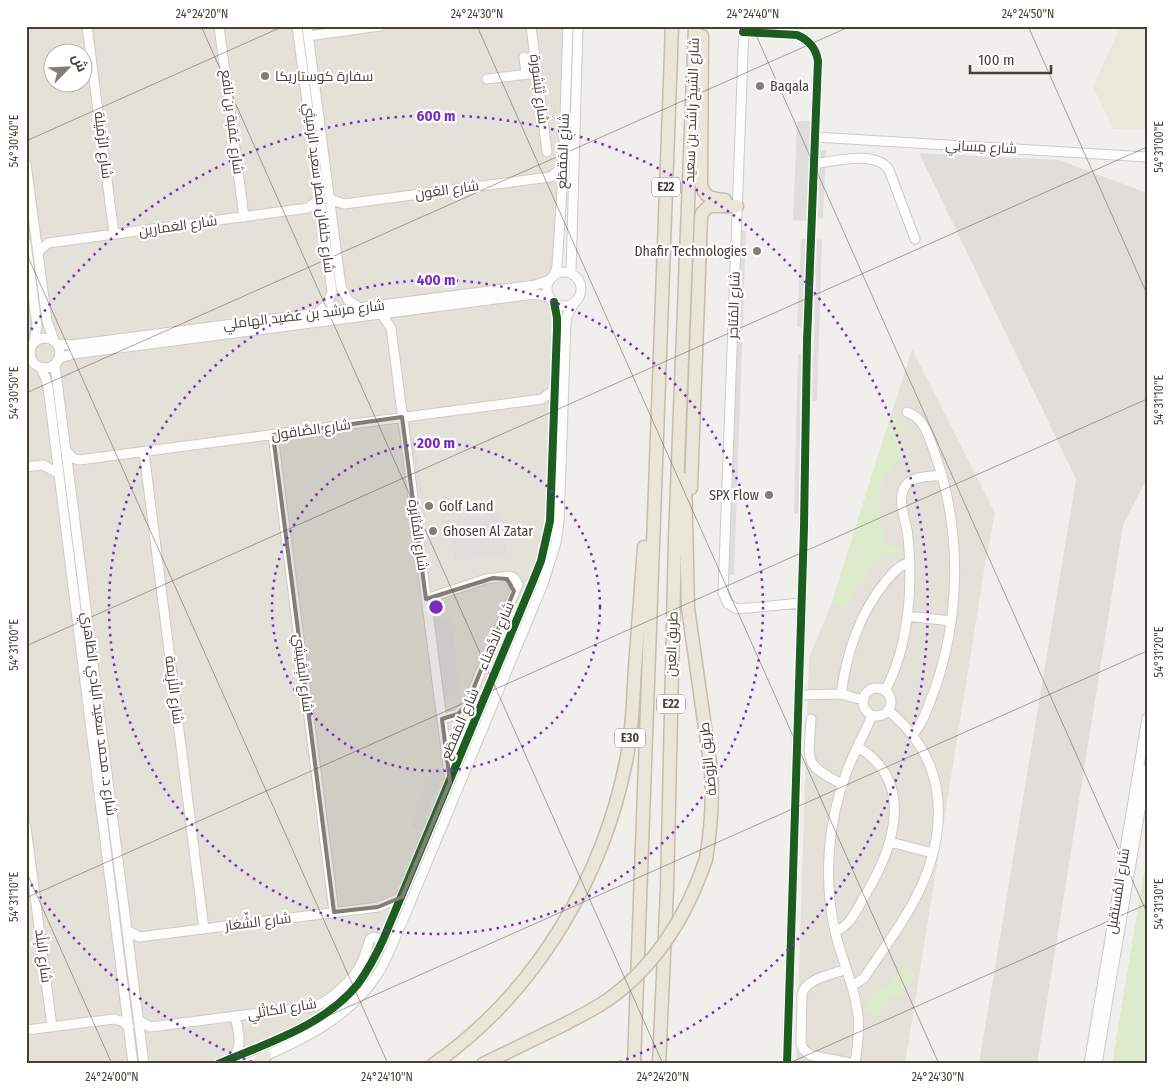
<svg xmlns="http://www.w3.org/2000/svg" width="1173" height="1090" font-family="'Fira Sans Condensed',Cairo,sans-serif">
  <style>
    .residential { fill: #e4e1d9; fill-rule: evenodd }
    .industrial { fill: #e0ded9 }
    .education { fill: #eae7db }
    .green { fill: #ddeacc }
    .parking { fill: #dfdedb }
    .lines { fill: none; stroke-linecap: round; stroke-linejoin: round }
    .minor-casing { stroke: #cdcbc7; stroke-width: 11 }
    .highway-casing { stroke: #c7bca8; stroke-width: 15 }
    .minor { stroke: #fdfdfc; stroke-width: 9 }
    .highway { stroke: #ebe6da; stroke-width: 12 }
    .highway-bridge-casing { stroke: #c7bca8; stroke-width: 15; stroke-linecap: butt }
    .highway-bridge { stroke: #ebe6da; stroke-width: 12 }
    .cycleway-casing { stroke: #fff; stroke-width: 11 }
    .cycleway { stroke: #1b5e20; stroke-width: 8 }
    .marked { fill: #827e76; fill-opacity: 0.2; stroke: #827e76; stroke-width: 4; stroke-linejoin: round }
    .ticks { fill: none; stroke: #464137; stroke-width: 1; stroke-opacity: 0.45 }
    .ring { fill: none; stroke: #7b2cbf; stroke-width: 2.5; stroke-dasharray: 2.5 5 }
    .poi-dot { fill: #827e76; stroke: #fff; stroke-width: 2 }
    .labels { text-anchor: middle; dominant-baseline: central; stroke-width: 4.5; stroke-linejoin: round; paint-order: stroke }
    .shield { fill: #fff; stroke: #7e7a73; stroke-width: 1 }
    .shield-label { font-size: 12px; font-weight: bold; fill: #464137 }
    .poi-label { font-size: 14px; fill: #464137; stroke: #fff; text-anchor: start }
    .street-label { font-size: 14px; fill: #464137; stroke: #fff }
    .centre { fill: #7b2cbf; stroke: #fff; stroke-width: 2.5 }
    .ring-label { font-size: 15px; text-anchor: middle; font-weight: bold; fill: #7b2cbf; stroke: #fff; stroke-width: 4.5; stroke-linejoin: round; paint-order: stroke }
    .neatline { fill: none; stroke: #464137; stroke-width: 2 }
    .ticks-label { font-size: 12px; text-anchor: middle; fill: #464137 }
  </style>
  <rect width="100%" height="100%" fill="#f0efeb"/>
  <path class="residential" d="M26 26H564L555 265 551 274V435L542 547 477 709 377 948 361 975 339 1000 301 1025 209 1064H26ZM52 52H82V82H52Z
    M912 349 995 513 985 565 905 1064H796L809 658 832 602Z"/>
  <path class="industrial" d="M919 153 1059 160 1147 193V478L1123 525 1037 1064H979L1076 479Z"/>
  <path class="education" d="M1121 26H1147V130L1113 129 1093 86Z"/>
  <path class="green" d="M892 412 899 423 906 428C899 438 899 444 903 455 871 481 879 507 884 543L888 546 907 548V554L884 552 867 571 844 608 832 602Z
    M1147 859V1064H1112L1142 884Z
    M904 966 916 975 899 998 894 994 876 1018 864 1008 881 985 887 989Z"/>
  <path class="parking" d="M797 121H811L807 221 793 220Z
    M820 150 826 151 823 218H818Z
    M741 231H746L734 575H729Z
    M801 239H807L804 328 797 327Z
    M817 239 822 240 817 401H812Z
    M798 354H804L800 513H794Z
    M415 438 429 547 423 548 410 439Z
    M501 513 506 555 454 561 448 519Z
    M443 610 444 619 451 618 460 694 443 696 433 612Z
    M432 767 443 771 421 830 411 827Z"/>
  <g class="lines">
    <defs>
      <path id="minor" d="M87 26 114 234
        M219 26 244 217
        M297 26 332 292 327 305 317 313
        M307 26 341 287 348 300 360 308
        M531 26 547 152
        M744 26 723 593 728 604 738 609 801 603
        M743 32 797 35C809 40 816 48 818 61L807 341 804 527 787 1064
        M308 36 380 26
        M524 57 526 74
        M487 79 537 73
        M815 137 1147 157
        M26 164 47 321 54 340
        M814 164C835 161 876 150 889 170L915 239
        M330 199 344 204 550 177 558 171 563 162
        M26 243 37 326 34 342
        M38 252 48 243 308 208 320 198
        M547 289a17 17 0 1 1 34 0a17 17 0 1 1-34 0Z
        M571 273 578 26
        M554 276 557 266 563 175 568 26
        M382 315 391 328 450 781
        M30 353a15 15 0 1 1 30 0a15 15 0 1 1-30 0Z
        M58 344 72 345 535 285 550 280
        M60 358 73 354 535 294 550 297
        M55 365 144 1064
        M41 368 46 379 48 387 133 1064
        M907 412C925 418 929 438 935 454 962 530 961 618 933 694 928 707 923 723 913 734
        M273 435 334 912
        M66 451 73 458 79 460 542 399 555 389
        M144 452 204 929
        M26 467 43 465 59 474
        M426 599 486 579 510 576 514 578 518 584 467 704 458 714 442 719
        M907 616 951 621
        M863 702a14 14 0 1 1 28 0a14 14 0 1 1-28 0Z
        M885 691C909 646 913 588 908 537 907 522 897 503 904 488 910 475 929 477 942 475
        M841 694C847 652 859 614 886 581 893 573 899 565 910 562
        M799 695 841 694 863 700
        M811 719C809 761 802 764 842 784
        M445 742 455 746 465 744
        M26 827 52 1027
        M890 842 933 853
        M127 930 139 937 378 907 402 897
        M835 931C850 927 857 909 864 897 893 850 917 783 858 747
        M846 969C832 975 806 978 802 994L801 1043 803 1049 810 1055 855 1064
        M852 986 864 978C885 946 909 916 924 880 930 867 933 854 936 840 945 786 929 745 888 710
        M138 1020 150 1027 315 1006C330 1001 354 979 361 964 365 956 367 947 370 939L374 937 383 940
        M26 1030 114 1019 124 1022 129 1027
        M234 1057C243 1044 238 1031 235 1016
        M218 1064C267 1043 324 1026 358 984 368 970 376 955 383 940L533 581 541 561 550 521 557 329V318L554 302
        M247 1064C300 1041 356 1017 384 963 392 947 398 930 406 913L543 584 556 543 559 522 566 323 567 316 574 303
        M855 1064C857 1047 860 1031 858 1015 855 986 841 959 835 931 823 878 828 821 847 771 854 752 864 734 872 716
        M1089 1064 1147 718
        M1097 1064 1147 769"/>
      <path id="highway" d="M702 36 701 183C703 197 712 199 725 200
        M685 479 688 608 711 770C713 800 711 829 706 859
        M691 488 701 218 702 213 709 206H737
        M257 1064 265 1056
        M434 1064C537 992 606 874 628 751 633 724 633 695 635 668 638 628 641 587 644 547
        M483 1064 565 1024
        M634 1064 672 26
        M659 1064 667 889 675 539 695 26"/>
    </defs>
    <use href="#minor" class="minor-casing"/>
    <use href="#highway" class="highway-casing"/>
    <use href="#minor" class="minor"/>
    <use href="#highway" class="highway"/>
    <defs>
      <path id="highway-bridge" d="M565 1024C580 1016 595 1009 609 999 658 964 687 915 706 859"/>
    </defs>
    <use href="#highway-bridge" class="highway-bridge-casing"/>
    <use href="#highway-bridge" class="highway-bridge"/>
    <defs>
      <path id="cycleway" d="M743 32 797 35C809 40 816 48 818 61L807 341 804 527 787 1064
        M218 1064C267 1043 324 1026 358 984 368 970 376 955 383 940L533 581 541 561 550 521 557 329V318L554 302"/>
    </defs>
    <use href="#cycleway" class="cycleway-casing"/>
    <use href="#cycleway" class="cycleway"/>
  </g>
  <path class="marked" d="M402 417 426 599 493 578 507 579 514 591 467 704 458 714 442 719 450 782 402 897 378 907 334 912 273 435Z"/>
  <path class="ticks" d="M201 26 663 1064M477 26 939 1064M752 26 1147 913M1028 26 1147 294M26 141 284 26M26 252 388 1064M26 393 851 26M26 646 1147 147M26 871 112 1064M26 898 1147 399M220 1064 1147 651M787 1064 1147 904"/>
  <g class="ring">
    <circle cx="436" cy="607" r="164"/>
    <circle cx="436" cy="607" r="327"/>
    <path d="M252 1062A491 491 0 0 1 27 878M27 336A491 491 0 1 1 620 1062"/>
  </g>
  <g class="poi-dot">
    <circle cx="265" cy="76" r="5"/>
    <circle cx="760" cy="86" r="5"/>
    <circle cx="757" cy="251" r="5"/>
    <circle cx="769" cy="495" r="5"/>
    <circle cx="429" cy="506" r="5"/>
    <circle cx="433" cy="531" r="5"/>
  </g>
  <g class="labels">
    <g class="shield">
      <rect x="652" y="177.5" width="28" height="19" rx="4"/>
      <rect x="657" y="694.5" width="28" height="19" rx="4"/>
      <rect x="615" y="728.5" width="30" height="19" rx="4"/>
    </g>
    <g class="shield-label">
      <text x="666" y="187">E22</text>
      <text x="671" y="704">E22</text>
      <text x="630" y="738">E30</text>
    </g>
    <g class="poi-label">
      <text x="275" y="76">سفارة كوستاريكا</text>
      <text x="770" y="86">Baqala</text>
      <text x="747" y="251" text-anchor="end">Dhafir Technologies</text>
      <text x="759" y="495" text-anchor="end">SPX Flow</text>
      <text x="439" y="506">Golf Land</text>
      <text x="443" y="531">Ghosen Al Zatar</text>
    </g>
    <g class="street-label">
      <text transform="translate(539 89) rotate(83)">شارع تَبْشورة</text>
      <text transform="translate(692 110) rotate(-88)">شارع الشيخ راشد بن سعيد</text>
      <text transform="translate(232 122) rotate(83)">شارع عُقبة بن نافع</text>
      <text transform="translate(103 145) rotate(83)">شارع الرِّمَيلة</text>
      <text transform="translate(981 147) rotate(3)">شارع مِسانِي</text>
      <text transform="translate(563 151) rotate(-88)">شارع المَقطَع</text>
      <text transform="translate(319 188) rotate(83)">شارع خلفان مطر سعيد الرميثي</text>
      <text transform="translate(447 190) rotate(-8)">شارع العُون</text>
      <text transform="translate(178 226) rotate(-8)">شارع العَمارين</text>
      <text transform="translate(734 305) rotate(-88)">شارع المُتاجر</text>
      <text transform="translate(304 315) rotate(-7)">شارع مرشد بن عضيد الهاملي</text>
      <text transform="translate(311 430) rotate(-8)">شارع الصَّاقول</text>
      <text transform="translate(418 535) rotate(82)">شارع المُثابَرة</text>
      <text transform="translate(496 636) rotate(-67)">شارع الدَّهناء</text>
      <text transform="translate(672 644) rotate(-88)">طريق العين</text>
      <text transform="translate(303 673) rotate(83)">شارع البِقَيشِي</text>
      <text transform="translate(174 690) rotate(83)">شارع اللِّزِيمة</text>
      <text transform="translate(99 714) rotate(83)">شارع د. محمد سعيد البادي الظاهري</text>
      <text transform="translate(460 724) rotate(-67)">شارع المَقطَع</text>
      <text transform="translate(708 759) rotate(-96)">طريق الرَّوضة</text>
      <text transform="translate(1118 891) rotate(-81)">شارع المُستقبل</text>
      <text transform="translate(258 922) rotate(-7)">شارع الشِّغار</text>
      <text transform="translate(43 956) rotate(83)">شارع البِلْد</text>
      <text transform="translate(282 1009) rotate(-9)">شارع الكاتْلي</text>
    </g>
  </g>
  <circle cx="436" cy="607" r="8" class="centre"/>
  <g class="ring-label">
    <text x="436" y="121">600 m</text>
    <text x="436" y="285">400 m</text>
    <text x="436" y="448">200 m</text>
  </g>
  <rect width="1173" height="1090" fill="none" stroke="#ffffff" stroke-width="55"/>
  <g transform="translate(68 68) rotate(66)"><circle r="24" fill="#ffffff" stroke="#b5b3af"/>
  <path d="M0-4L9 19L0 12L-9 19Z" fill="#827e76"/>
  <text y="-8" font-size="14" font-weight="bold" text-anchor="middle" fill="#464137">ش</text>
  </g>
  <path d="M970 65v8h81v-8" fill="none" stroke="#464137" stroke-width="2.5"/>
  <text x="978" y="65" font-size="15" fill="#464137" stroke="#ffffff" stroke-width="4" paint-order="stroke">100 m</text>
  <rect x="28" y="28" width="1118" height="1034" class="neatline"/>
  <g class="ticks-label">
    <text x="202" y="18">24°24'20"N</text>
    <text x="477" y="18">24°24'30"N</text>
    <text x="753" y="18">24°24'40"N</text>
    <text x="1028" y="18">24°24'50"N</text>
    <text transform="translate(14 141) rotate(-90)" y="4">54°30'40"E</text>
    <text transform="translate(1159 147) rotate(-90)" y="4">54°31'00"E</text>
    <text transform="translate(14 393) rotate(-90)" y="4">54°30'50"E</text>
    <text transform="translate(1159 400) rotate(-90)" y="4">54°31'10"E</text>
    <text transform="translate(14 645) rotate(-90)" y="4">54°31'00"E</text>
    <text transform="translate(1159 652) rotate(-90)" y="4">54°31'20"E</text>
    <text transform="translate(14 897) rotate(-90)" y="4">54°31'10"E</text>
    <text transform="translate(1159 904) rotate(-90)" y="4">54°31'30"E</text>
    <text x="112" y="1081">24°24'00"N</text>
    <text x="387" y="1081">24°24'10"N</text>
    <text x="663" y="1081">24°24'20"N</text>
    <text x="938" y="1081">24°24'30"N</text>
  </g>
</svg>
